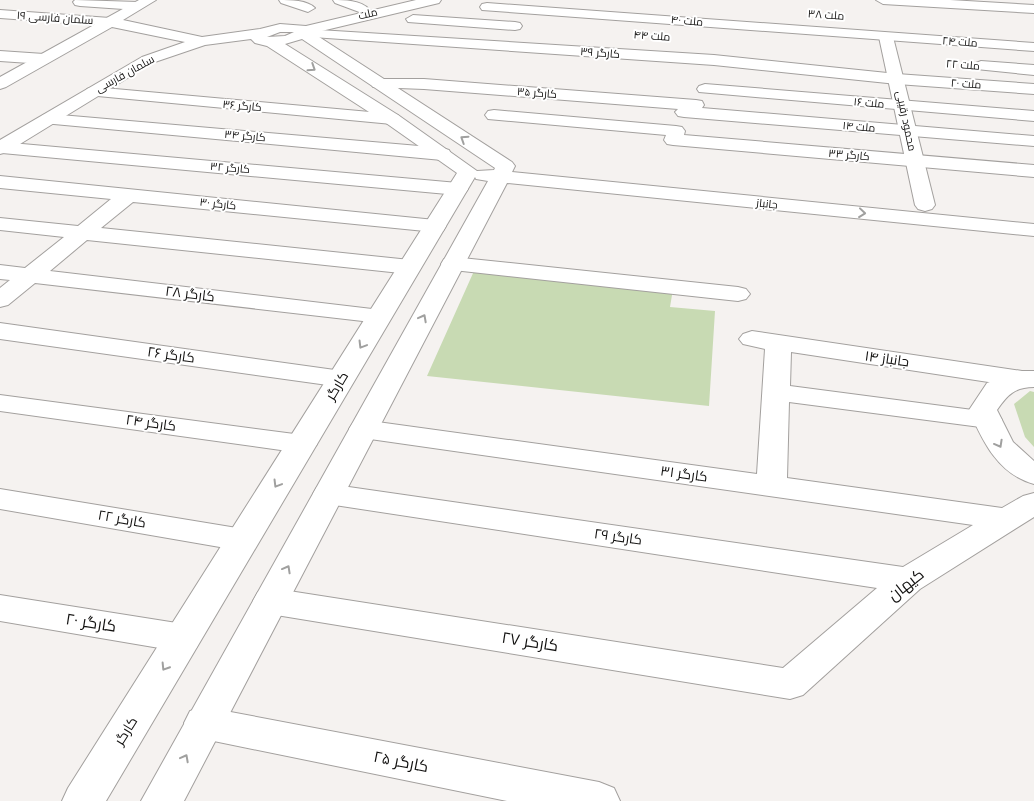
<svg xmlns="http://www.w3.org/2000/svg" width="1034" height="801" font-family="'Nunito Sans',Cairo,sans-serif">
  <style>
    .green { fill: #c8dab3 }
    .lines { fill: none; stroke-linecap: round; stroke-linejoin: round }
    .street-casing { stroke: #a3a09e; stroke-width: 2 }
    .secondary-casing { stroke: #a3a09e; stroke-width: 2 }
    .street { fill: #fff; fill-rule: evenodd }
    .secondary { fill: #fff; fill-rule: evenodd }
    .oneway { stroke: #a0a09f }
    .labels { text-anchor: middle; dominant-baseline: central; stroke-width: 4; stroke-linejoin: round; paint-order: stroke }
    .far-street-label { font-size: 11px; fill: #121110; stroke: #fff }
    .street-label { font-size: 14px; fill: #121110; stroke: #fff }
    .near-street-label { font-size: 16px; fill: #121110; stroke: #fff }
  </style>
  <rect width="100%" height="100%" fill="#f5f2f0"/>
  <path class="green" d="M474 271 673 289 670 307 715 311 709 406 427 376Z
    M1030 391 1034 392V447L1025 437 1014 404Z"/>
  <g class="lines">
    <defs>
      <path id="street" d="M75 0 138 2 145 6 138 10 80 6 75 5 73 2Z
        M279 0C291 0 307 0 315 8L308 12 281 3Z
        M333 0C345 0 360 0 369 9L362 13 335 3Z
        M876 0H950L1034 5V13L883 4Z
        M487 3 1034 43V51L482 10 480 7 482 4Z
        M0 10 110 18 117 22 110 26 0 18Z
        M413 15 515 22 520 23 522 26 520 29 515 30 408 22 406 19Z
        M303 29 714 55 897 74 1034 84V94L897 84 714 65 298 36 296 33 298 30Z
        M0 51 44 54 49 56 52 59 49 62 44 64 0 61Z
        M981 61 1034 65V75L976 69 973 66 976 63Z
        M379 79H424L696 100 702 101 704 105 702 108 1034 136V146L684 117 678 116 675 112 678 109 424 89 373 87 371 84 373 81Z
        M705 84 1034 111V121L699 92 697 89 699 86Z
        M93 87 392 114 398 115 401 119 398 123 392 124 87 95 85 92 87 89Z
        M494 110 676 126 682 127 685 131 684 135 1034 165V177L673 145 667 144 664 140 666 135 488 119 485 115 488 111Z
        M49 114 442 148 449 150 451 154 449 158 442 160 43 123 40 119 43 115Z
        M0 142 458 183 465 185 468 189 465 193 458 195 2 153 0 152Z
        M0 176 435 220 443 221 446 226 443 231 435 232 133 202 101 228 410 260 418 262 421 267 418 272 410 274 87 240 50 271 389 311 392 316 389 321 380 323 35 283 8 305 0 307V288L10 280 0 279V265L25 268 64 237 0 230V218L78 226 111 199 0 188Z
        M452 257 738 287 746 289 750 294 746 299 738 301 444 269 441 264 444 259Z
        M0 323 342 371 351 373 355 379 351 385 342 387 0 339Z
        M752 331 1022 371 1031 373 1034 377 1031 385 1022 387 791 352 790 386 988 412 998 414 1002 420 998 426 988 428 789 402 787 478 1002 508 1023 496 1034 493V517L920 589 803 695 790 699 270 614 258 610 253 601 258 592 270 588 783 668 877 588 328 504 317 501 313 494 317 487 328 484 903 567 973 525 363 438 353 435 349 429 353 423 363 420 757 474 765 349 743 344 739 339 743 334Z
        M0 395 302 435 312 438 317 444 312 450 302 453 0 411Z
        M0 489 243 529 254 532 259 540 254 548 243 551 0 509Z
        M0 595 183 624 196 628 201 638 196 648 183 652 0 621Z
        M204 707 599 782 614 788 620 801H507L204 739 190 735 184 723 190 711Z"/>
      <path id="secondary" d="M139 0H156L123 20 202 37 260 29 280 24 306 26 416 0H441L439 3 313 33 512 162 515 166 512 172 1034 224V236L507 183 184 801H141L488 181 476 179 475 177 106 801H62L68 788 457 173 386 123 267 46 255 43 251 39 205 45 152 63 7 152 0 154V140L142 57 185 42 112 27 6 87 0 89V77ZM280 32H294L285 36 267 37ZM302 39 495 168 494 170 477 171 398 115 285 44Z
        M886 33 891 34 893 37 935 205 932 209 925 211 918 209 915 205 879 37 881 34Z
        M1022 371H1034V387C1015 387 1007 395 997 410L1013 442 1034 461V484C998 474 983 442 969 410L987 383Z"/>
    </defs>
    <use href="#street" class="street-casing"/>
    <use href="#secondary" class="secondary-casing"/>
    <use href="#street" class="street"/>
    <use href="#secondary" class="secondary"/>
  </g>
  <defs><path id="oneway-chevron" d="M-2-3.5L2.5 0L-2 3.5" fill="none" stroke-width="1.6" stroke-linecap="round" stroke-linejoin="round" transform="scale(1.25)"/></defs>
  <g class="oneway">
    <use href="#oneway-chevron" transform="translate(312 68) rotate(33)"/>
    <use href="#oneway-chevron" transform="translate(464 139) rotate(-147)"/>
    <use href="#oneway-chevron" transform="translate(862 213) rotate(6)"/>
    <use href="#oneway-chevron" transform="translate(423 318) rotate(-62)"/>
    <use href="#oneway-chevron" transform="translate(362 345) rotate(121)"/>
    <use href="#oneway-chevron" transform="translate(999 444) rotate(61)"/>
    <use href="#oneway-chevron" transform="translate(277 484) rotate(121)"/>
    <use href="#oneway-chevron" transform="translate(287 569) rotate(-61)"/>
    <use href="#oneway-chevron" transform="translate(165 667) rotate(122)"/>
    <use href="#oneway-chevron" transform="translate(185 758) rotate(-62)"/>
  </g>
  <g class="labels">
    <g class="far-street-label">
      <text transform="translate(368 14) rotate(-13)">ملت</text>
      <text transform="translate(826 15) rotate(4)">ملت ۳۸</text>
      <text transform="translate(55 18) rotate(4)">سلمان فارسی ۱۹</text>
      <text transform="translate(687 21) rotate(5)">ملت ۴۰</text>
      <text transform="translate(652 36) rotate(4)">ملت ۴۴</text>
      <text transform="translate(960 42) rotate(4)">ملت ۲۴</text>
      <text transform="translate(600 53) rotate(4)">کارگر ۳۹</text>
      <text transform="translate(963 65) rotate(4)">ملت ۲۲</text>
      <text transform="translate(125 74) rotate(-29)">سلمان فارسی</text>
      <text transform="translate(966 84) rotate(4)">ملت ۲۰</text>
      <text transform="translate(537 93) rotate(4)">کارگر ۳۵</text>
      <text transform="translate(869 103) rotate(5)">ملت ۱۶</text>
      <text transform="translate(242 106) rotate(5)">کارگر ۳۶</text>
      <text transform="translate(906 121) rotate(78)">محمود رقیبی</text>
      <text transform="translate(859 127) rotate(5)">ملت ۱۴</text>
      <text transform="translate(245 136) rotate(5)">کارگر ۳۴</text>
      <text transform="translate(849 155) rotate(5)">کارگر ۳۳</text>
      <text transform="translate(230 168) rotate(5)">کارگر ۳۲</text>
      <text transform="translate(218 204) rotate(6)">کارگر ۳۰</text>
      <text transform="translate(767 204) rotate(6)">جانباز</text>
    </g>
    <g class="street-label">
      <text transform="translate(190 294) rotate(7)">کارگر ۲۸</text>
      <text transform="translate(171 355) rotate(8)">کارگر ۲۶</text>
      <text transform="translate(887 359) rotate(8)">جانباز ۱۴</text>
      <text transform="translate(337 386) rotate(-59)">کارگر</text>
      <text transform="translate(151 423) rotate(8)">کارگر ۲۴</text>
      <text transform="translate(684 474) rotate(8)">کارگر ۳۱</text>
      <text transform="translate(122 519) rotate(10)">کارگر ۲۲</text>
      <text transform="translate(618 537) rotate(8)">کارگر ۲۹</text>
      <text transform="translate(126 731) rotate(-58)">کارگر</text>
    </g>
    <g class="near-street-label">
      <text transform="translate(906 585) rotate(-38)">کیهان</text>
      <text transform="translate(91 623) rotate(9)">کارگر ۲۰</text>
      <text transform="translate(530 642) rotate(9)">کارگر ۲۷</text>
      <text transform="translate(401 762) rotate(11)">کارگر ۲۵</text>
    </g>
  </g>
</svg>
